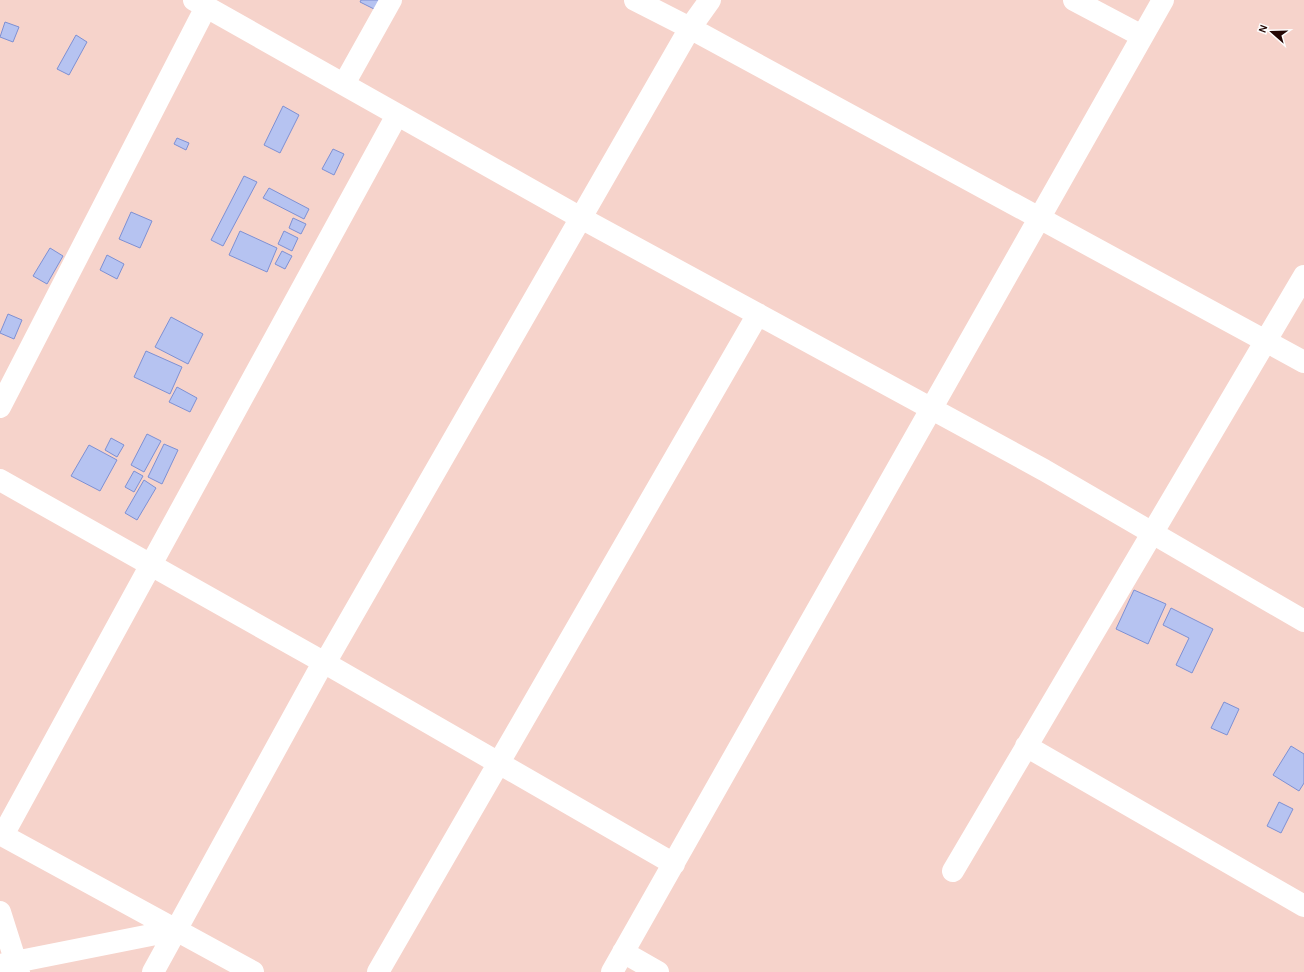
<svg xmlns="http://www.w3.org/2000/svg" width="1304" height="972" font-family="Karla,sans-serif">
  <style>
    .building { fill: #b6c3f1; stroke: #7e90d3 }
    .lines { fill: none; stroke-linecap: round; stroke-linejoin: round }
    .street { stroke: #fff; stroke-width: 22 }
  </style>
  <rect width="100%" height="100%" fill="#f6d3cb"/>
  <path class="building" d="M361 0H386L380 12 360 2Z
    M5 22 19 27 13 42 0 37Z
    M76 35 87 42 69 75 57 69Z
    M283 106 299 115 280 153 264 145Z
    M177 138 189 143 186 150 174 144Z
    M333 149 344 154 334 175 322 169Z
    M244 176 257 182 223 246 211 240Z
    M269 188 309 209 304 219 263 198Z
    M131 212 152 221 140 248 119 239Z
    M293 218 306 224 301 234 289 228Z
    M240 231 277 248 267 272 229 255Z
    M284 231 298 238 292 251 278 244Z
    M50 248 63 256 47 284 33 276Z
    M282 251 292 256 285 269 275 264Z
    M107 255 124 264 117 279 100 270Z
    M8 314 22 320 14 339 0 333Z
    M171 317 203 334 188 364 155 347Z
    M146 351 182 367 170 394 134 377Z
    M177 387 197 398 190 412 169 402Z
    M147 434 161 441 144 472 131 465Z
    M111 438 124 445 117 457 105 450Z
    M164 444 178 450 162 484 148 477Z
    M89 445 117 460 100 491 71 476Z
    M134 471 143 476 134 492 125 487Z
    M144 480 156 488 137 520 125 513Z
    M1134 590 1166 604 1148 644 1116 629Z
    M1171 608 1213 629 1192 673 1176 665 1189 638 1163 625Z
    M1224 702 1239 709 1227 735 1211 728Z
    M1291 746 1304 754V783L1299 791 1273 775Z
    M1279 802 1293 809 1281 833 1267 826Z"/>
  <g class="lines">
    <path class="street" d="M194 0 581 218 1044 470 1304 621
      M635 0 690 28 1304 362
      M1074 0 1142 36
      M344 84 391 0
      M0 407 206 7
      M0 480 325 663 674 864
      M1026 746 1304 906
      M0 834 253 972
      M3 835 397 115
      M953 871 1304 276
      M0 912 19 972
      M623 952 658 972
      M0 965 176 930
      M153 972 319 670 325 663 690 28 710 0
      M378 972 758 314
      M612 972 1163 0"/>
  </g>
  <g transform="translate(1272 32) rotate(290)" stroke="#fdfdfd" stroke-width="3" paint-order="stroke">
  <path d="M0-3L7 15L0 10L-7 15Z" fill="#230603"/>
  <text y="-6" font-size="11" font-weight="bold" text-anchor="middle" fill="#230603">N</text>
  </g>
</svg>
